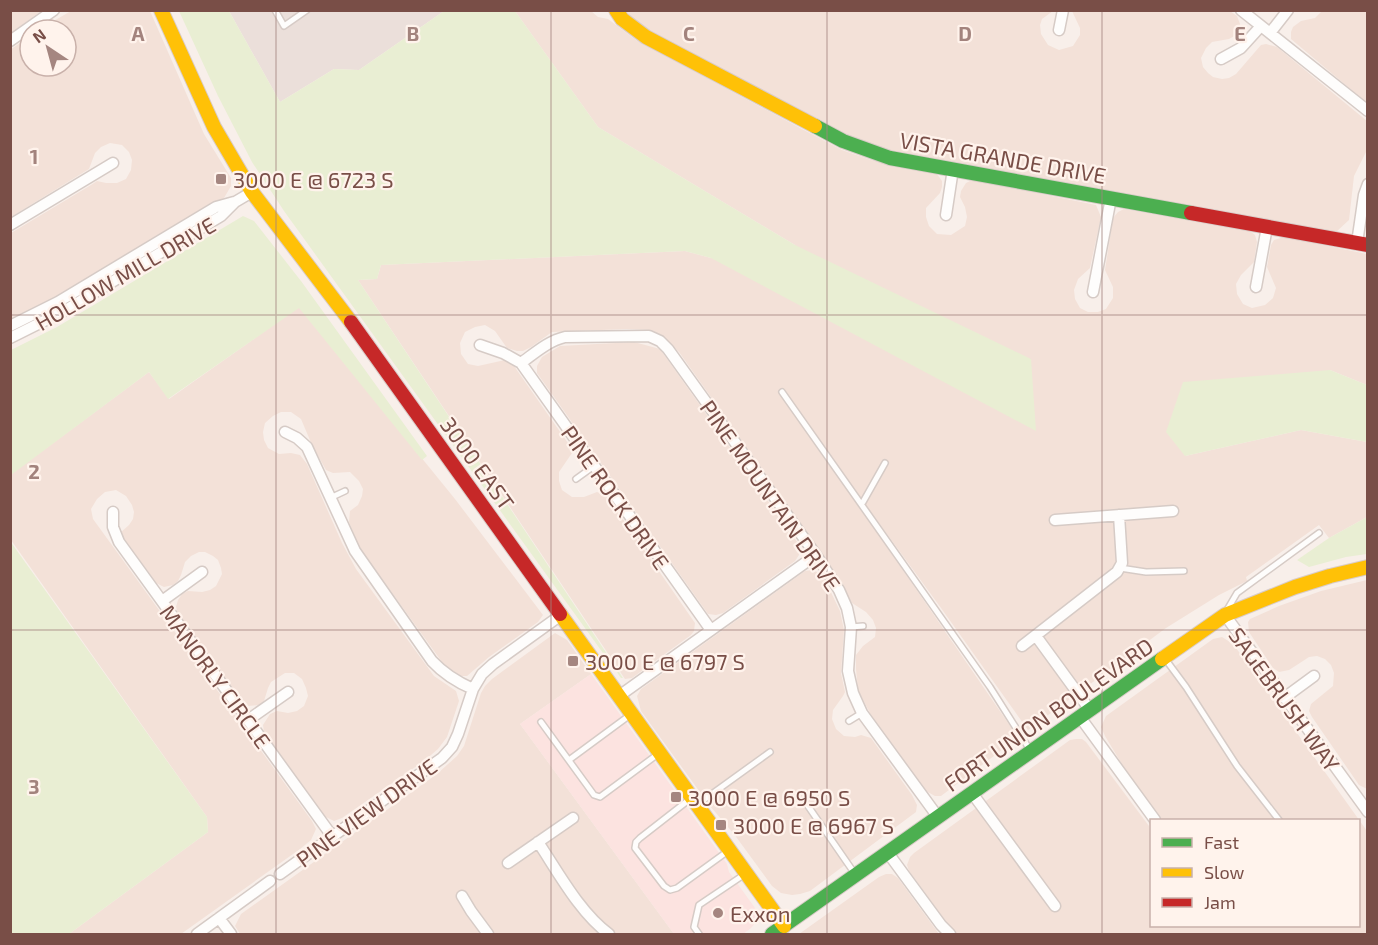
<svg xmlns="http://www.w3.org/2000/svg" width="1378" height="945" font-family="'Exo 2',sans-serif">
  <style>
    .residential { fill: #f3e1d8 }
    .commercial { fill: #fce3e0 }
    .industrial { fill: #ebdfda }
    .green { fill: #e9eed3 }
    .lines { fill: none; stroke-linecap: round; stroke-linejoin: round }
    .lane-casing { stroke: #d6cbc6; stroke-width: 8 }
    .street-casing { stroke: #d6cbc6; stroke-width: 13 }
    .fast-casing { stroke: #d9ccc8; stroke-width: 16 }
    .slow-casing { stroke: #d9ccc8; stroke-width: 16 }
    .jam-casing { stroke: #d9ccc8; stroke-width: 16 }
    .lane { stroke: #fefdfc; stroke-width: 5 }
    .street { stroke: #fefdfc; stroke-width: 10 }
    .fast { stroke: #4caf50; stroke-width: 14 }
    .slow { stroke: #ffc107; stroke-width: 14 }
    .jam { stroke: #c62828; stroke-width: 14 }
    .grid { fill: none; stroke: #a3837d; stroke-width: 1.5; stroke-opacity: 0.55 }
    .poi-dot { fill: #a58680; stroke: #fff3ec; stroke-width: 2 }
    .labels { text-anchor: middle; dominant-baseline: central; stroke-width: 4.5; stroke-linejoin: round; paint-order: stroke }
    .street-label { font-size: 22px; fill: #794e47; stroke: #fff3ec }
    .poi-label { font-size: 22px; fill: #794e47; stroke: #fff3ec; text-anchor: start }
    .grid-label { font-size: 20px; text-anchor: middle; font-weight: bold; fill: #a3837d; stroke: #fff3ec; stroke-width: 4.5; stroke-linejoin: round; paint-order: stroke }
  </style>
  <rect width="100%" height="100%" fill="#f8efea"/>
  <path class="residential" d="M11 10H41V11L11 33Z
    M625 10H886L891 12 897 10 1053 11 1042 19 1040 25 1041 34 1048 45 1059 50 1073 46 1080 35V28L1072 11H1230L1237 16 1240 24V30L1236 35 1229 39 1212 42 1206 48 1201 58 1203 67 1208 73 1213 77 1222 79 1229 78 1236 74 1261 45 1266 44 1277 47 1367 121V150L1354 176 1349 220 1336 232 879 149 861 143 644 29Z
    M71 11H150L204 134 231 178V186L224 198 64 295 11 322V233L91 185 97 181 106 183H117L126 179 131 170 132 160 129 152 122 145 110 143 101 147 95 153 89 169 11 217 10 50 30 36V66H66V30H38Z
    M515 11H591L598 17 608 19 636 40 802 129 842 150 871 160 937 174 942 181V187L940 193 926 208V217L929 226 937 234 951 235 965 226 967 217 965 207 960 197 961 191 966 183 972 180 1096 205 1101 217 1090 268 1078 279 1074 290 1075 299 1080 308 1088 312H1098L1106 309 1113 298V287L1105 270 1113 218 1118 212 1124 209 1250 231 1255 235 1257 242 1254 262 1241 275 1236 284 1237 294 1243 304 1252 308 1265 305 1273 298 1276 288 1267 267 1271 245 1274 240 1284 237 1367 254V385L1330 370 1185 456 1301 430 1367 442V517L1329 538 1319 525 1246 577 1247 581 1219 595 1166 628 1028 730 941 608 838 467 801 422 1015 733V740L941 796H935L924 790 872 717 858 690 856 669V655L863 646 875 637 876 628 873 620 866 612 852 603 834 571 679 352 663 337 649 330 626 329 552 332 531 347 523 351H517L507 348 495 331 485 325 475 327 465 332 460 343 461 354 468 364 478 366 505 360 514 366 570 446 572 453 559 472V481L562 490 572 497H584L597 492 606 495 695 623 694 631 691 635 632 678 625 679 358 280 377 279 381 265 685 251 711 258 795 245 598 127Z
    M1322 11H1367V103L1291 39V32L1293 27 1301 21 1315 18Z
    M299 307 455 499 543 615 538 622 489 657 467 676H460L447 669 359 547 349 522 350 511 358 505 362 496 363 489 359 481 350 472 333 473 326 470 312 445 301 419 291 412H281L273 416 265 423 263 432 264 440 268 448 279 454 291 453 300 455 307 464 342 543 356 569 434 676 456 691 459 701 447 737 438 749 424 761 342 818 334 821 324 816 264 732 263 725 270 714 277 711 288 713 297 711 304 706 308 696 306 688 302 679 294 673H285L271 682 268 688 264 701 259 705 248 706 243 703 178 613 176 607 178 600 182 594 188 591 202 592 210 590 216 586 222 574 221 568 218 560 213 556 205 552H199L191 556 185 562 181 575 178 581 173 585 164 587 156 583 120 533 129 525 133 519 134 512 132 505 126 496 116 490 105 492 97 499 91 509 93 519 312 821 316 829 311 840 300 849 181 934H69L208 832 207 817 11 540 10 475 149 372 169 399Z
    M634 342 660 349 800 546 799 555 795 561 723 613 716 615 708 614 537 373V366L542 357 560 346Z
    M812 570 817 572 826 582 840 611 844 630 841 673 845 692 843 696 833 710 832 719 836 729 844 736 855 737 861 735 871 738 912 795 917 805 916 812 810 891 800 894 792 895 781 893 772 886 734 834 710 806 641 711 637 696 641 689 805 571Z
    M1367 580H1368L1367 789 1359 785 1312 717 1309 711 1311 704 1333 686 1334 673 1331 665 1325 659 1317 656 1309 657 1303 661 1289 670 1279 672 1273 668 1249 632 1248 622 1250 619 1279 606 1321 591Z
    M555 633 567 640 591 674 520 724 674 934H240L235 926 241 914 437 774 457 756 464 746 481 693 485 686 492 679Z
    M1222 637 1233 644 1242 656 1367 831V934H957L947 923 909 871 907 865 910 857 914 853 1070 740 1076 739H1082L1086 742 1149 826 1152 850V926H1358V820H1165L1160 818 1123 766 1105 736 1101 727 1106 716 1213 639Z
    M886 874H892L898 878 939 934H799L879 877Z"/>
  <path class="commercial" d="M591 674 727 864 729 872 755 908 756 922 751 928 743 934H674L520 724Z"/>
  <path class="industrial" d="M229 11H444L359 70 334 69 280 102Z"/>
  <path class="green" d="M179 11H229L280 102 334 69 359 70 444 11H515L598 127 795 245 1031 359 1036 431 711 258 685 251 381 265 377 279 358 280 623 678H621L284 211 252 162 218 96Z
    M243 216 254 221 301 281 427 456 422 460 299 308 168 399 149 372 11 475V350L57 327Z
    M1330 370 1367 385V442L1301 430 1185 456 1166 432 1183 382Z
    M1367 517V554L1346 557 1309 567 1297 560 1329 538Z
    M10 541 207 817 208 832 69 934H11Z"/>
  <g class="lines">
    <defs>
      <path id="lane" d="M275 10 284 26 307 10
        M782 392 990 687 1030 750
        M576 479 594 466
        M330 498 345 491
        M861 504 863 502 885 463
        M1120 568 1146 572 1184 571
        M1227 610 1237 593 1319 533
        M851 627 863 626
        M1166 660 1186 687 1237 766 1279 820
        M849 721 862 713
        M541 722 594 795 600 797 658 754
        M569 760 630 715
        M690 799 640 838 636 842 635 848 664 886 670 890 677 888 728 851
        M698 804 770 752
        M808 806 855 874
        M699 934 694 927 699 905 745 874"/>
      <path id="street" d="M1241 10 1368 111
        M1059 30 1063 10
        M1270 33 1288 10
        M10 41 54 10
        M1221 59 1241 48 1261 26
        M946 215 953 169
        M10 225 113 163
        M1357 243 1364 195 1368 184
        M1256 287 1267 227
        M1093 292 1111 198
        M10 326 58 302 216 207 234 202
        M10 338 64 311 221 216 235 202 252 192
        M480 345 503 353 521 363 711 630
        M521 363C535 353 548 341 565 337L649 336 660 341 668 349 816 555 839 590 847 608 851 627 848 671 853 693 862 713 938 817
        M285 432 297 438 307 447 355 551 432 661C444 674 457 682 473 689
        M113 512V527L119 542 332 836
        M1055 520 1173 511
        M162 601 202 572
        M1225 615 1368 812
        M1036 636 1090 710
        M1022 646 1117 572 1122 563 1119 515
        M619 696 816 555
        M1284 698 1314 676
        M1080 717 1155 820
        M248 720 288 692
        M972 793 1055 906
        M538 842C558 872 580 913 609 934
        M888 853 941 925 950 934
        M508 863 573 818
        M280 874 442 758 452 747 458 734 473 689 482 674 493 664 561 615
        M462 896 471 911 488 934
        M219 918 231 934
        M197 934 270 881"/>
      <path id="fast" d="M815 126 843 141 890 158 1191 213
        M772 934 1162 659"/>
      <path id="slow" d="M161 10 214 127 252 192 351 322
        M616 10 622 19 646 37 815 126
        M560 614 784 926
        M1162 659 1225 615 1295 587 1330 576 1368 567"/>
      <path id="jam" d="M1191 213 1368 245
        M351 322 560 614"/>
    </defs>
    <use href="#lane" class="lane-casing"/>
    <use href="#street" class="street-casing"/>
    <use href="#fast" class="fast-casing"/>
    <use href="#slow" class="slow-casing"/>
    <use href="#jam" class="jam-casing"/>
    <use href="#lane" class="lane"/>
    <use href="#street" class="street"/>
    <use href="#fast" class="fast"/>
    <use href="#slow" class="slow"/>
    <use href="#jam" class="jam"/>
  </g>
  <path class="grid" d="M276 10V934M551 10V934M827 10V934M1102 10V934M10 315H1368M10 630H1368"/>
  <g class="poi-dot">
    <rect x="215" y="173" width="12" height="12" rx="3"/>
    <rect x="567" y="655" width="12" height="12" rx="3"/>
    <rect x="670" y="791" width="12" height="12" rx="3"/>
    <rect x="715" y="819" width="12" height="12" rx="3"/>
    <circle cx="718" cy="913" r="6"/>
  </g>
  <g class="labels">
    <g class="street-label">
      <text transform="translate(1003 157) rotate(10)">VISTA GRANDE DRIVE</text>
      <text transform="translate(125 273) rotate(-30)">HOLLOW MILL DRIVE</text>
      <text transform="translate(478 463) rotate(54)">3000 EAST</text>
      <text transform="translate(771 495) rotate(55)">PINE MOUNTAIN DRIVE</text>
      <text transform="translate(616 497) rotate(55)">PINE ROCK DRIVE</text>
      <text transform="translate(216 676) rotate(54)">MANORLY CIRCLE</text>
      <text transform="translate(1285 699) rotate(54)">SAGEBRUSH WAY</text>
      <text transform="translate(1048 714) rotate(-35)">FORT UNION BOULEVARD</text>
      <text transform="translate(366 812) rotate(-36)">PINE VIEW DRIVE</text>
    </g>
    <g class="poi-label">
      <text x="233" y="179">3000 E @ 6723 S</text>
      <text x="585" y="661">3000 E @ 6797 S</text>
      <text x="688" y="797">3000 E @ 6950 S</text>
      <text x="733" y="825">3000 E @ 6967 S</text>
      <text x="730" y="913">Exxon</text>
    </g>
  </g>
  <g class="grid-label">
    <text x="138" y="41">A</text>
    <text x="413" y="41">B</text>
    <text x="689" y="41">C</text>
    <text x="965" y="41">D</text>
    <text x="1240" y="41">E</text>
    <text x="34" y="164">1</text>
    <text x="34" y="479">2</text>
    <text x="34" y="794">3</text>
  </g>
  <rect width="1378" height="945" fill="none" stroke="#794e47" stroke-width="24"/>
  <rect x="1150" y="819" width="210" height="108" fill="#fff3ec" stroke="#c9b1aa" stroke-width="1.5"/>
  <rect x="1162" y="838" width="30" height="9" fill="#4caf50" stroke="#c9b1aa" stroke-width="1.5"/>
  <text x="1204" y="849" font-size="18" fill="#794e47">Fast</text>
  <rect x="1162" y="868" width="30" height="9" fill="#ffc107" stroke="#c9b1aa" stroke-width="1.5"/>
  <text x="1204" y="879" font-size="18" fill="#794e47">Slow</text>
  <rect x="1162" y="898" width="30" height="9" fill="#c62828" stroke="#c9b1aa" stroke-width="1.5"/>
  <text x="1204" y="909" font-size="18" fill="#794e47">Jam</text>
  <g transform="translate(48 48) rotate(324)"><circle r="28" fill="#fff3ec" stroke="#c9b1aa" stroke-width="1.5"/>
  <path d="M0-4.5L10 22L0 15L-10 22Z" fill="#a58680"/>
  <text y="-9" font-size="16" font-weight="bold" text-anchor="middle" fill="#794e47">N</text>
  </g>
</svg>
